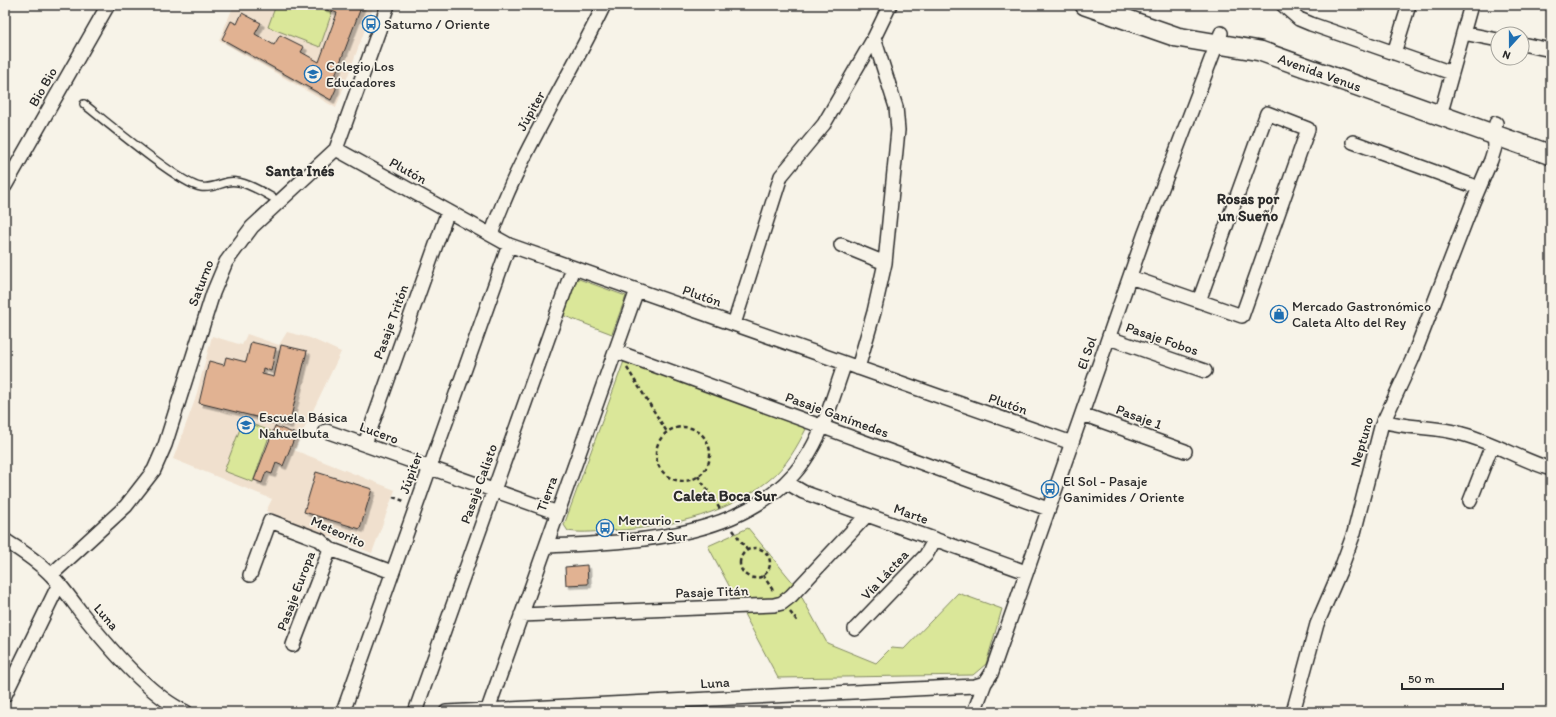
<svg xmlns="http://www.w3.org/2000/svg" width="1556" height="717" font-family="Itim,sans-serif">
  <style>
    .built { fill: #f0e0ce }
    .green { fill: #dae799; stroke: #828962 }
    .building { fill: #e1b292; stroke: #2b2b2b; filter: url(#shadow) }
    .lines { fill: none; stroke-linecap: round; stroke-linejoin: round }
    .lane-casing { stroke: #2b2b2b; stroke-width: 10 }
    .street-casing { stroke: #2b2b2b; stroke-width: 16 }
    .secondary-casing { stroke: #2b2b2b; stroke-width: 22 }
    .path { stroke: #2b2b2b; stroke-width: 2.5; stroke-dasharray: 4 3; stroke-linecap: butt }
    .lane { stroke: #f7f3e8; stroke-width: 7 }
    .street { stroke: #f7f3e8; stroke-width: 13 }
    .secondary { stroke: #f7f3e8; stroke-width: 19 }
    .labels { text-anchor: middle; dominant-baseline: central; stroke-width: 3.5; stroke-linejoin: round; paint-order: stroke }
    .poi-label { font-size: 14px; fill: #2b2b2b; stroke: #f7f3e8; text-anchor: start }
    .street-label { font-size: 14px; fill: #2b2b2b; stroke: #f7f3e8 }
    .neighbourhood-label { font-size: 15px; font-weight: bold; fill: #2b2b2b; stroke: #f7f3e8 }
  </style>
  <defs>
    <filter id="shadow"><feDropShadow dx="3.5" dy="3.5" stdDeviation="0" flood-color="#0004"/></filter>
  </defs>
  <rect width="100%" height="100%" fill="#f7f3e8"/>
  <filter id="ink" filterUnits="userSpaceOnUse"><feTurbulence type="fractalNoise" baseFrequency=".025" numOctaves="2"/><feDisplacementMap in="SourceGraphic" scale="8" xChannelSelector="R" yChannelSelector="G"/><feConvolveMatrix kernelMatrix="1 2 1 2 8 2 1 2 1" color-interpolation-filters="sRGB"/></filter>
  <g filter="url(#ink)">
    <path class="built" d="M234 5H374L336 108 219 40Z
      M287 332 310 338 341 352 294 450 395 490 372 553 266 511 272 499 173 459 195 400 212 336 242 345 247 334 279 345Z"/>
    <path class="green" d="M276 5H312L332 12 320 47 268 27Z
      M576 278 626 296 612 334 562 315Z
      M624 361 807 427C797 447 786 467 768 481 723 517 660 529 604 531 592 532 579 533 568 531L564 525Z
      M243 421 271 431 253 482 224 471Z
      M748 528 795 585 827 643 876 663 891 648 904 649 958 593 1002 609 986 664 973 675 778 678 708 546Z"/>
    <path class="building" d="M315 5H362L336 73V89L331 100 222 39 231 21 237 24 242 13 261 23 255 34 274 45 280 35 304 47 301 52 319 62 337 13Z
      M251 342 276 348 271 371 263 368 262 374 274 377 281 345 307 351 289 425 199 403 209 361 224 365 226 357 246 362Z
      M275 426 296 434 283 466 276 463 272 474 266 472 262 483 254 480Z
      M316 472 372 489 360 529 304 512Z
      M587 565 588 584 566 585 565 567Z"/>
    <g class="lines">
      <defs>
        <path id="lane" d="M84 104C104 120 181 185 201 187 210 189 219 184 228 182 244 179 265 194 279 201"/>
        <path id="street" d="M1283 5 1299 19 1311 24 1452 73
          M1463 33 1498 40
          M1522 44 1551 50
          M1394 53 1409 5
          M1443 105 1471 5
          M1353 142 1479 188
          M336 149 509 245 1072 443
          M5 186 108 5
          M491 235C519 154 567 83 604 5
          M841 245 885 263
          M1130 277 1242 316 1308 129 1267 113 1199 301
          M734 324 781 176 824 124 874 38 890 5
          M1109 338 1205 371
          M615 351 1048 509
          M858 368 874 312 885 263 898 130 896 107 874 38
          M1082 414 1185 451
          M1383 421C1409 429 1436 426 1462 434 1493 442 1521 460 1551 469
          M326 431 558 513
          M365 444 448 211
          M786 482 803 492 1026 572
          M1470 501 1492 445
          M5 540C21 551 38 561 51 575 62 586 71 599 80 611 105 643 149 696 186 712
          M546 546C632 542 749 540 804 461 824 432 833 396 845 363
          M51 575 126 506 154 470 165 445 213 293 226 262 252 227 336 149 388 5
          M250 575 270 521 320 540 330 549 392 572
          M521 615 774 605 782 603 791 596 867 515
          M855 629 926 555 935 539
          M293 645 330 549
          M5 695 59 584
          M488 709 637 290
          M343 712 509 245
          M415 712 573 268
          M446 712 975 686 985 683 991 674 1145 233 1221 33
          M974 712 985 683
          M1293 712 1317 624 1340 571 1354 533 1381 427 1412 360 1473 202 1491 160 1495 147 1494 132 1496 123"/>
        <g id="secondary">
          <path id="s1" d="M1085 5 1177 37 1260 51 1551 155"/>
        </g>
      </defs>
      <use href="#lane" class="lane-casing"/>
      <use href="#street" class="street-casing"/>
      <use href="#secondary" class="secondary-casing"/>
      <path class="path" d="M627 368 667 432
        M656 454a27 27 0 1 1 54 0a27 27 0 1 1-54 0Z
        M698 476 720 509
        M393 497 404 501
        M733 530 747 550
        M740 563a15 15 0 1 1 30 0a15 15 0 1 1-30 0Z
        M763 575 774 592
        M790 612 798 622"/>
      <use href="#lane" class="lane"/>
      <use href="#street" class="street"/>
      <use href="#secondary" class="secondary"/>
    </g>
  </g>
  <defs>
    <symbol id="bus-ring" viewBox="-11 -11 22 22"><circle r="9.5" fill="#f7f3e8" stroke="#1f6fb2" stroke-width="1.5"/><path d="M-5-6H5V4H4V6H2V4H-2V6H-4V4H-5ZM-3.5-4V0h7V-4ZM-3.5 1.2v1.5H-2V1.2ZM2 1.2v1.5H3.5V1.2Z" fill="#1f6fb2"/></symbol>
    <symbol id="school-ring" viewBox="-11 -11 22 22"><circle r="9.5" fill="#f7f3e8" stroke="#1f6fb2" stroke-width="1.5"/><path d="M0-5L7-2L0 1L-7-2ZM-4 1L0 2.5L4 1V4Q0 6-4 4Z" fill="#1f6fb2"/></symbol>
    <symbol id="shop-ring" viewBox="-11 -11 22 22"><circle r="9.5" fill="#f7f3e8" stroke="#1f6fb2" stroke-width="1.5"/><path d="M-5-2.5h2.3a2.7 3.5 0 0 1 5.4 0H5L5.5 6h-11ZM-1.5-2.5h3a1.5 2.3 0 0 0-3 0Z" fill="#1f6fb2"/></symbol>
  </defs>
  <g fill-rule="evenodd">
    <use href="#bus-ring" x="361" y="14" width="20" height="20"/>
    <use href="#school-ring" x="303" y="64" width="20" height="20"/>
    <use href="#shop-ring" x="1269" y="304" width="20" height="20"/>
    <use href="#school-ring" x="236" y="415" width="20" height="20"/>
    <use href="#bus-ring" x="1040" y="479" width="20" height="20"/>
    <use href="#bus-ring" x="595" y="518" width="20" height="20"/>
  </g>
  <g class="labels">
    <g class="poi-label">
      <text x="384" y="24">Saturno / Oriente</text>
      <text x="326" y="66">Colegio Los<tspan x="326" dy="16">Educadores</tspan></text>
      <text x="1292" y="306">Mercado Gastronómico<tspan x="1292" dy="16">Caleta Alto del Rey</tspan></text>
      <text x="259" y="417">Escuela Básica<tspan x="259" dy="16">Nahuelbuta</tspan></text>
      <text x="1063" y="481">El Sol - Pasaje<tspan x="1063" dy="16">Ganimides / Oriente</tspan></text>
      <text x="618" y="520">Mercurio -<tspan x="618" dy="16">Tierra / Sur</tspan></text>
    </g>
    <g class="street-label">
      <text stroke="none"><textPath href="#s1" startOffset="245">Avenida Venus</textPath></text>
      <text transform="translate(43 87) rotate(-60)">Bio Bio</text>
      <text transform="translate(531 111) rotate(-61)">Júpiter</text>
      <text transform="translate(408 171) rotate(29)">Plutón</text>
      <text transform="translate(201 283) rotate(-69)">Saturno</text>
      <text transform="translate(702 296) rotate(19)">Plutón</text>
      <text transform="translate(391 322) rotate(-70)">Pasaje Tritón</text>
      <text transform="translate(1162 339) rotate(19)">Pasaje Fobos</text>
      <text transform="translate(1087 353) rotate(-71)">El Sol</text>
      <text transform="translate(1008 404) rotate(19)">Plutón</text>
      <text transform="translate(837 415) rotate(20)">Pasaje Ganímedes</text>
      <text transform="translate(1139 417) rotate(20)">Pasaje 1</text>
      <text transform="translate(379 433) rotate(20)">Lucero</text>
      <text transform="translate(1362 442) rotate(-74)">Neptuno</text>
      <text transform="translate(411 473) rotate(-70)">Júpiter</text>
      <text transform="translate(479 484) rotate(-70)">Pasaje Calisto</text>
      <text transform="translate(547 494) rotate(-70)">Tierra</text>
      <text transform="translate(911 514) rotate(20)">Marte</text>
      <text transform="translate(338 532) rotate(24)">Meteorito</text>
      <text transform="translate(885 575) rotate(-47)">Vía Láctea</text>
      <text transform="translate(296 591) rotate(-69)">Pasaje Europa</text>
      <text transform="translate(712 592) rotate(-2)">Pasaje Titán</text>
      <text transform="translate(106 617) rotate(49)">Luna</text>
      <text transform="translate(715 683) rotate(-3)">Luna</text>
    </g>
    <g class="neighbourhood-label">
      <text x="300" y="171">Santa Inés</text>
      <text x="1248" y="199">Rosas por<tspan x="1248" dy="17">un Sueño</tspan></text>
      <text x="725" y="496">Caleta Boca Sur</text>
    </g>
  </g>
  <rect width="1556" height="717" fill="none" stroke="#f7f3e8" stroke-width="20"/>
  <rect x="10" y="10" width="1536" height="697" fill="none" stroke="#2b2b2b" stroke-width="1.5" filter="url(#ink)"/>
  <g transform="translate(1510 46) rotate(201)"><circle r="19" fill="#f7f3e8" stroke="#a5a39c"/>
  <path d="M0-3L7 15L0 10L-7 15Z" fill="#1f6fb2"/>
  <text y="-6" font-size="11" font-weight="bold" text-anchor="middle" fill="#2b2b2b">N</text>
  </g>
  <path d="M1402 683v6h101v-6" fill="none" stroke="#2b2b2b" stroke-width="2"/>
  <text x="1408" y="683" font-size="12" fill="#2b2b2b" stroke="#f7f3e8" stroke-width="3" paint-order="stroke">50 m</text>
</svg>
